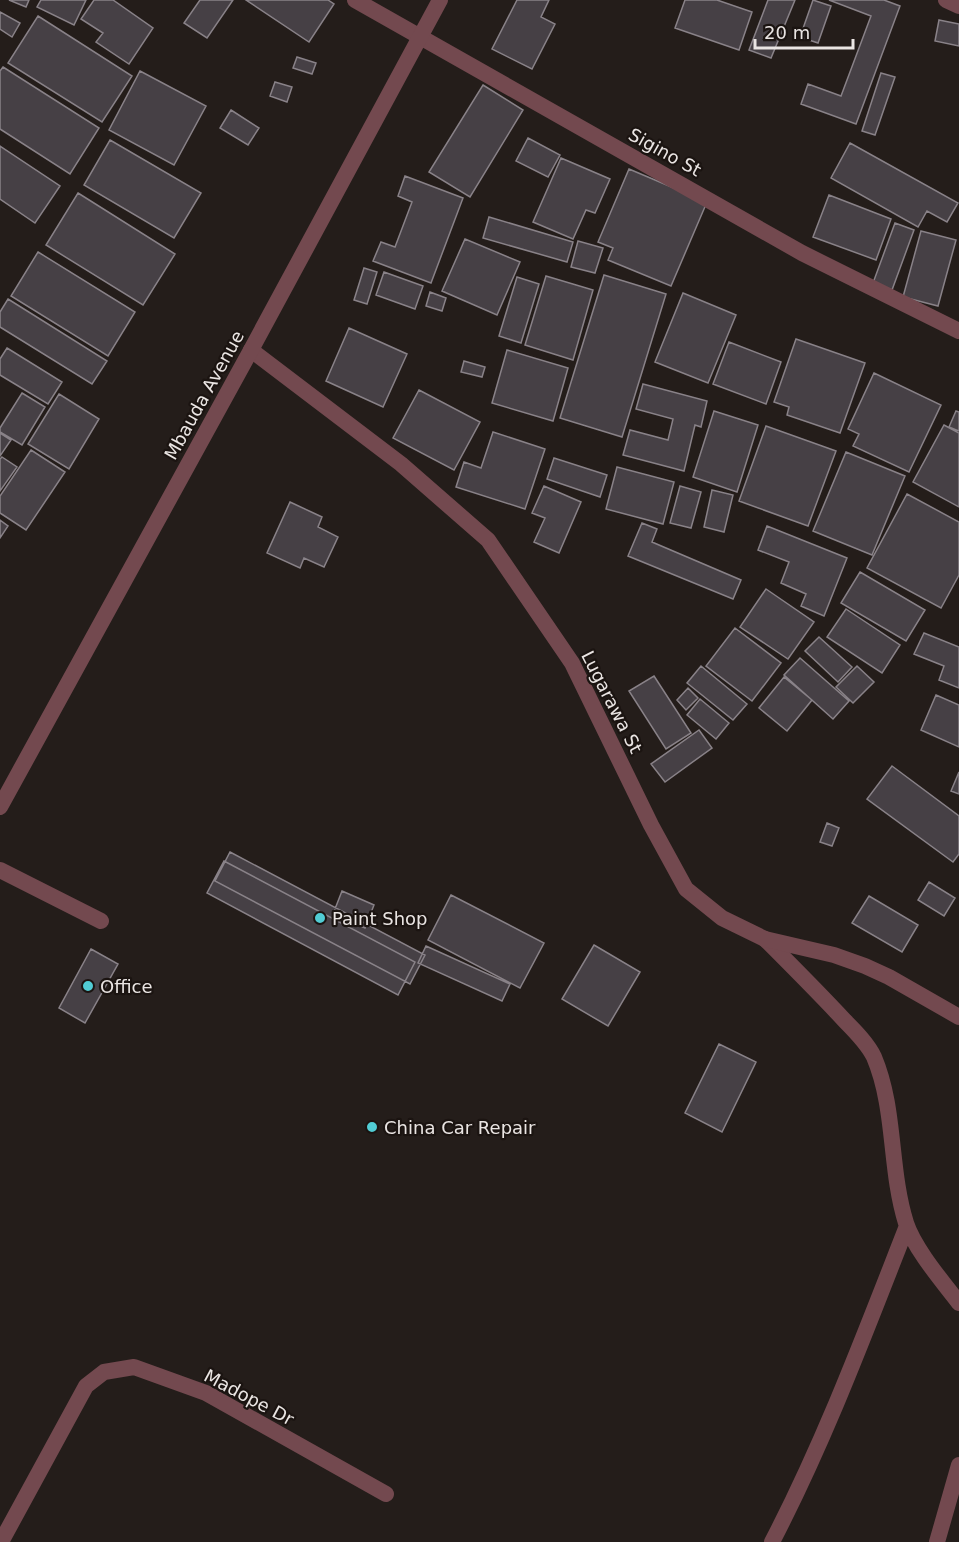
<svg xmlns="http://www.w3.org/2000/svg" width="959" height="1542" font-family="'DejaVu Sans',sans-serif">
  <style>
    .building { fill: #464045; stroke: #898288; stroke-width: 1.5 }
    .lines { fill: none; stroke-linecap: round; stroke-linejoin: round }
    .service { stroke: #73494f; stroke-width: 16 }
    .minor { stroke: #73494f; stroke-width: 16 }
    .tertiary { stroke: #73494f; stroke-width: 16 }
    .poi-dot { fill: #51ccd4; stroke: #1b1411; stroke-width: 2 }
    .labels { text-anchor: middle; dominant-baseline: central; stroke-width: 4.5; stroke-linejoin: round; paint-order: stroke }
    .street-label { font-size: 18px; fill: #eae5e3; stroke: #1b1411 }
    .poi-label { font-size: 18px; fill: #eae5e3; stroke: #1b1411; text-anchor: start }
  </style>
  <rect width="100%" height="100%" fill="#241d1a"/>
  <path class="building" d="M9 0H29L26 7Z
    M41 0H86L74 25 37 7Z
    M94 0H113L153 28 129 64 96 42 103 33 81 19Z
    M200 0H233L207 38 184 23Z
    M246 0H328L334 4 309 42Z
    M517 0H549L541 17 555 24 532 69 492 49Z
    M685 0H717L752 12 739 50 675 28Z
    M768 0H795L771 58 749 50Z
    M813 0 831 6 818 43 800 37Z
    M829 0H884L900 6 856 124 801 104 808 84 841 96 871 16Z
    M0 12 20 23 12 37 0 29Z
    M38 16 132 76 102 122 8 63Z
    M939 20 959 24V46L935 41Z
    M297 57 316 63 312 74 293 68Z
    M3 67 99 128 70 174 0 129V71Z
    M140 71 206 106 174 165 109 130Z
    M881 73 895 77 875 135 862 131Z
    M275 82 292 87 287 102 270 96Z
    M483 85 523 110 470 197 429 172Z
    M231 110 259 128 248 145 220 128Z
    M528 138 560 155 548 177 516 161Z
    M110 140 201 193 174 238 84 185Z
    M850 143 958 203 947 222 927 211 918 227 831 178Z
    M0 146 60 186 35 223 0 199Z
    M561 158 610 179 595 213 586 210 573 239 533 222Z
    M629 169 707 202 671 286 608 260 613 248 598 242Z
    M405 176 463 198 431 283 373 261 381 242 395 247 412 202 398 196Z
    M78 193 175 254 143 305 46 245Z
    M829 195 891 219 876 260 813 237Z
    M489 217 573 242 567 262 483 238Z
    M895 223 914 230 892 290 873 283Z
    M921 231 956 240 938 306 903 297Z
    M465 239 520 262 497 315 442 291Z
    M578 241 603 248 595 273 571 267Z
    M38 252 135 312 108 356 11 296Z
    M364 268 377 272 367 304 354 300Z
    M384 272 423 286 415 309 376 295Z
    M604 275 666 294 622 437 560 418Z
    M546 276 593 290 573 360 525 345Z
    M517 277 539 284 521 343 499 336Z
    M430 292 446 298 442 311 426 306Z
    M683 293 736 315 708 383 655 362Z
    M8 299 107 361 92 384 0 327V312Z
    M349 328 407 354 383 407 326 381Z
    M796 339 865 363 840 433 787 415 789 407 774 402Z
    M729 342 781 362 766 404 713 384Z
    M7 348 62 382 48 404 0 375V359Z
    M507 350 568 368 553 421 492 403Z
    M464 361 485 367 482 377 461 372Z
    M874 373 941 405 909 472 853 446 859 434 848 429Z
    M643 384 707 401 701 427 695 425 684 471 623 455 630 430 668 440 673 419 636 409Z
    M419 390 480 422 454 470 393 438Z
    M22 393 45 407 22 445 0 432V428Z
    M59 394 99 419 69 469 28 444Z
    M714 411 758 425 737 492 693 477Z
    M956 411 959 412V431L949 427Z
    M944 425 959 433V507L913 482Z
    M766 426 836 451 808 526 739 501Z
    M493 432 545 449 525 509 456 487 464 462 481 468Z
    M0 433 11 440 0 456Z
    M31 450 65 472 26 530 0 513V496Z
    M846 452 905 476 872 555 813 531Z
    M2 457 17 467 0 491V459Z
    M554 458 607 475 600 497 547 479Z
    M617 467 674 482 663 524 606 509Z
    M544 486 581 502 559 553 534 542 545 518 532 513Z
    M680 486 701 492 691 528 670 523Z
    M712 490 733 495 724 532 704 527Z
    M907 494 959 522V575L941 608 867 568Z
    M290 502 322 517 318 527 338 537 324 567 304 558 300 568 267 553Z
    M0 520 8 526 0 538Z
    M642 523 657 529 652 542 741 580 733 599 628 556Z
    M767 526 847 558 824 616 801 606 806 594 781 583 789 562 758 550Z
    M860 572 925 610 906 641 841 603Z
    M766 589 814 622 788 659 740 627Z
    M846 609 900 645 882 673 827 637Z
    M735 628 781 663 752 701 706 666Z
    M924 633 959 647V688L939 680 944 666 914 654Z
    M819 637 852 667 838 682 805 651Z
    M800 658 849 701 833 719 784 675Z
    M701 666 747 704 733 720 687 683Z
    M857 666 874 682 853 703 836 687Z
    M654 676 691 733 666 749 629 691Z
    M784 677 812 700 787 731 759 708Z
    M688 688 698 698 686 710 677 700Z
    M936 695 959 705V747L921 730Z
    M700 699 729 723 716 739 687 715Z
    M699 730 712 748 665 782 651 764Z
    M892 766 959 816V854L953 862 867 799Z
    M959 772V794L951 791Z
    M827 823 839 828 832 846 820 842Z
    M230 852 425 955 410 984 215 881Z
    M224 861 415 962 398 995 207 893Z
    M929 882 955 898 944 916 918 900Z
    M342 891 374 905 365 928 333 914Z
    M451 895 544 943 520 988 428 940Z
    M869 896 918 925 902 952 852 923Z
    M594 945 640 972 608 1026 562 999Z
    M426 946 510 984 502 1001 418 963Z
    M91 949 118 964 85 1023 59 1008Z
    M719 1044 756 1062 722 1132 685 1113Z"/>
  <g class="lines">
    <path class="service" d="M0 870 101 921
      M765 939C792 966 819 993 845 1021 855 1031 868 1044 874 1057 896 1109 889 1169 906 1223 914 1248 942 1281 959 1303
      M772 1542C825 1440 865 1333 907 1226
      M937 1542 959 1465"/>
    <path class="minor" d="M355 0 802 253 959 331
      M946 0 959 6
      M251 350 401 464 488 540 572 663 651 825 686 889 722 918 765 939 834 955 865 966 889 977 959 1017
      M1 1542 86 1386 104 1372 134 1367 206 1393 386 1494"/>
    <path class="tertiary" d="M0 807 251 350 440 0"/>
  </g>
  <g class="poi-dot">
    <circle cx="320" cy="918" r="6"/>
    <circle cx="88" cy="986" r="6"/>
    <circle cx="372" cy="1127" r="6"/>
  </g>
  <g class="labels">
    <g class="street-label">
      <text transform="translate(665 152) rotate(29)">Sigino St</text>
      <text transform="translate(204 395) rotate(-61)">Mbauda Avenue</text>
      <text transform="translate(612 702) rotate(63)">Lugarawa St</text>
      <text transform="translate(249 1397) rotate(28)">Madope Dr</text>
    </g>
    <g class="poi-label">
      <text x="332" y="918">Paint Shop</text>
      <text x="100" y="986">Office</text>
      <text x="384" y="1127">China Car Repair</text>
    </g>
  </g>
  <path d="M755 39v9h98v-9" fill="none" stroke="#eae5e3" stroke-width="3"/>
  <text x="764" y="39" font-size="18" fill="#eae5e3" stroke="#1b1411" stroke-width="4.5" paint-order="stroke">20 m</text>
</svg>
